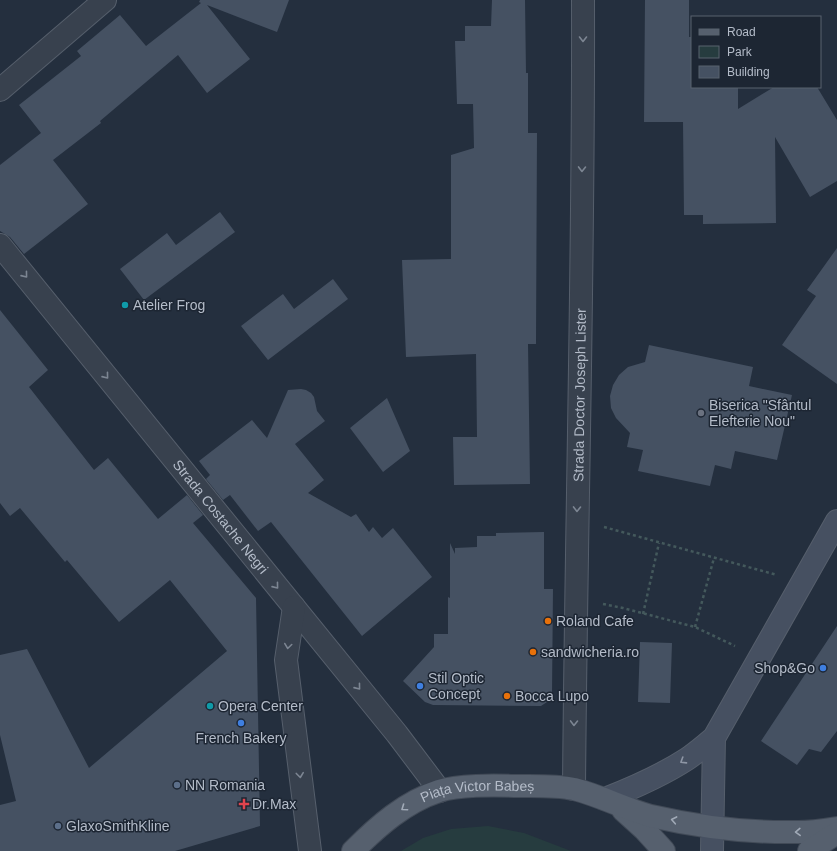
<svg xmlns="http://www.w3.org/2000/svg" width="837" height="851" font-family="Arial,sans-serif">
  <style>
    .green { fill: #263c3f }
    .building { fill: #455162 }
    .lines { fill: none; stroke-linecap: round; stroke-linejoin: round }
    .street-casing { stroke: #565f6c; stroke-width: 24 }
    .secondary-casing { stroke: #565f6c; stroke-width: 24 }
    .primary-casing { stroke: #414a57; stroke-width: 24 }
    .path { stroke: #44595c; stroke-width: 2.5; stroke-dasharray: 3 3; stroke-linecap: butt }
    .street { stroke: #38414e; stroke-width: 22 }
    .secondary { stroke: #465061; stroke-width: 22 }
    .primary { stroke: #56606e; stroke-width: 22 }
    .oneway { stroke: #7c8592 }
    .oneway2 { stroke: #8e96a5 }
    .oneway3 { stroke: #a1aab7 }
    .culture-dot { fill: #0f9aa8; stroke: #1d2633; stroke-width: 1.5 }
    .worship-dot { fill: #6b7280; stroke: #1d2633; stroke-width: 1.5 }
    .food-dot { fill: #e8710a; stroke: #1d2633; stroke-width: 1.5 }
    .shop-dot { fill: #3f7fe0; stroke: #1d2633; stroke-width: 1.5 }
    .service-dot { fill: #5c6f8a; stroke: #1d2633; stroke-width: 1.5 }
    .health-dot { fill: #e0444e; stroke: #1d2633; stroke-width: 1.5 }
    .labels { text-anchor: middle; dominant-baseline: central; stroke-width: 3; stroke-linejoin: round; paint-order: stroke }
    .poi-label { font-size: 14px; fill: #b4bcc9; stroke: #1d2633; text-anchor: start }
    .street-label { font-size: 14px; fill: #b4bcc9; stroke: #1d2633 }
  </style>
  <rect width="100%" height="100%" fill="#242f3e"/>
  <path class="green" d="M488 826 524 833 571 851H401L423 838 451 829Z"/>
  <path class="building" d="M200 0H289L277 32 207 5 250 59 207 93 178 55 100 121 101 123 53 160 88 204 24 254 10 237 0 231V165L41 133 19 105 81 56 77 51 120 15 146 46 201 3 199 2Z
    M492 0H525L526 73H528V133H537L536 344H528L530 484 454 485 453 437H477L476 354 406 357 402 260 451 259V155L474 148 473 104H457L455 41H465V26H491Z
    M645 0H689V37H692V87H738V109L774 87H817L837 120V181L810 197 775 137 776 223 703 224V215H684L683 122H644Z
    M220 212 235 232 144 300 120 269 167 233 176 245Z
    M837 248V384L782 345 816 296 807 290Z
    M333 279 348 299 268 360 241 326 283 294 294 309Z
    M0 310 48 370 29 387 94 470 108 458 158 519 187 495 203 515 193 523 256 598 260 826 175 851H0V805L16 801 0 735V655L27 649 89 768 227 651 170 580 119 622 67 560 65 562 20 508 10 516 0 503Z
    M649 345 753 367 749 386 792 395 777 460 735 451 731 469 715 465 710 486 638 471 643 450 627 447 630 433 616 418 611 408 610 396 613 385 619 375 628 367 645 362Z
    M301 389 306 390 311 393 314 397 317 411 325 421 295 444 324 480 308 493 351 517 356 514 369 532 373 527 382 538 393 528 432 577 362 636 271 522 258 531 230 495 223 500 206 479 210 475 199 461 252 420 267 438 288 390Z
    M387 398 410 451 383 472 350 428Z
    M544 532V589H553L552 694 547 702 541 706 433 705 425 702 403 681 434 647V634H448V597L450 598V543L455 554V548L477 547V536H496V533Z
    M837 626V731L821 752 809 749 797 765 761 741Z
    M640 642 672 643 670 703 638 702Z"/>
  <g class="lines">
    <defs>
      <g id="street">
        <path d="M0 90 105 0"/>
        <path id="s1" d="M0 245 397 734 440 791"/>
        <path d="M294 607 286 660 310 851"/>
        <path id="s2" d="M574 789C576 526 584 263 583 0"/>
      </g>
      <path id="secondary" d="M605 799C633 788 661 776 687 759 696 753 705 745 714 738L837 521
        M712 851 714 738"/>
      <g id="primary">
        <path d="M623 810 644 829 664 851"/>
        <path id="s3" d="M353 851C378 826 405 802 439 791 458 785 494 785 514 786 534 786 555 785 574 789 601 796 625 809 651 816 699 827 749 833 798 832 811 832 824 830 837 828"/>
        <path d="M809 851 837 833"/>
      </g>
    </defs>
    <use href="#street" class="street-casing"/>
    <use href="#secondary" class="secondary-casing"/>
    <use href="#primary" class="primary-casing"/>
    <path class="path" d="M604 527 777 575
      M603 604 623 608 695 627 735 646
      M643 614 659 543
      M695 627 714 558"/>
    <use href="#street" class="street"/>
    <use href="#secondary" class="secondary"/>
    <use href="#primary" class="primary"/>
  </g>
  <defs><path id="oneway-chevron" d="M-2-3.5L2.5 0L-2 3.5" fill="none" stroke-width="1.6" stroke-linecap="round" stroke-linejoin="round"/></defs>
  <g class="oneway">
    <use href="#oneway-chevron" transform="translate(583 39) rotate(90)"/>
    <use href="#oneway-chevron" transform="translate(582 169) rotate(91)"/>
    <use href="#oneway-chevron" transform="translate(25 275) rotate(51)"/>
    <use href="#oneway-chevron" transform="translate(106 376) rotate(51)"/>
    <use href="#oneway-chevron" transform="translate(577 509) rotate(91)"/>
    <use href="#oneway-chevron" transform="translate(276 586) rotate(51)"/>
    <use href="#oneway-chevron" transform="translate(288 646) rotate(98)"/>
    <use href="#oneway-chevron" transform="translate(358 687) rotate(51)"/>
    <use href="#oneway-chevron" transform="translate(574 723) rotate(91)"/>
    <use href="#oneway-chevron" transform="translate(300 775) rotate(83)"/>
  </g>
  <use class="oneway2" href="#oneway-chevron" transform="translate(683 761) rotate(148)"/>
  <g class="oneway3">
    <use href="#oneway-chevron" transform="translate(404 808) rotate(145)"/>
    <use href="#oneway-chevron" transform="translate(674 820) rotate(-169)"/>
    <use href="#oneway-chevron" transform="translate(798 832) rotate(178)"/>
  </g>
  <g class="culture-dot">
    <circle cx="125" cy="305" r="4"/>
    <circle cx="210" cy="706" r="4"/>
  </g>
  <circle class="worship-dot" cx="701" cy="413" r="4"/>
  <g class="food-dot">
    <circle cx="548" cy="621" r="4"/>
    <circle cx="533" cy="652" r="4"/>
    <circle cx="507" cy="696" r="4"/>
  </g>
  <g class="shop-dot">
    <circle cx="823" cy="668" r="4"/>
    <circle cx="420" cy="686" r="4"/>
    <circle cx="241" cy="723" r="4"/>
  </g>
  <g class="service-dot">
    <circle cx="177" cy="785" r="4"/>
    <circle cx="58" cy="826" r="4"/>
  </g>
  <path class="health-dot" d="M242 798h4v4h4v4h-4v4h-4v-4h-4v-4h4z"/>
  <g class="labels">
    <g class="poi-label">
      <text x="133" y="305">Atelier Frog</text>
      <text x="709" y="405">Biserica "Sfântul<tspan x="709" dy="16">Elefterie Nou"</tspan></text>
      <text x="556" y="621">Roland Cafe</text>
      <text x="541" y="652">sandwicheria.ro</text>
      <text x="815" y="668" text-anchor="end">Shop&amp;Go</text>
      <text x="428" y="678">Stil Optic<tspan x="428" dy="16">Concept</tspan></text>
      <text x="515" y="696">Bocca Lupo</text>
      <text x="218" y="706">Opera Center</text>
      <text x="241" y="738" text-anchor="middle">French Bakery</text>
      <text x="185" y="785">NN Romania</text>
      <text x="252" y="804">Dr.Max</text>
      <text x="66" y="826">GlaxoSmithKline</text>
    </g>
    <g class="street-label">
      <text stroke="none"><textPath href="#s2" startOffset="394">Strada Doctor Joseph Lister</textPath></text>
      <text stroke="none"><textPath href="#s1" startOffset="350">Strada Costache Negri</textPath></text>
      <text stroke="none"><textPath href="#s3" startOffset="144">Piața Victor Babeș</textPath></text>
    </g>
  </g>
  <rect x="691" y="16" width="130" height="72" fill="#1d2633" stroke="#59626f"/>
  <rect x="699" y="29" width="20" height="6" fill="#56606e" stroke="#59626f"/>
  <text x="727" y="36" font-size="12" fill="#b4bcc9">Road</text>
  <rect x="699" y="46" width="20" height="12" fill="#263c3f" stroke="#59626f"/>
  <text x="727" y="56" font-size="12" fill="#b4bcc9">Park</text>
  <rect x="699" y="66" width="20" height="12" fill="#455162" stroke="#59626f"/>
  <text x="727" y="76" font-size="12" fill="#b4bcc9">Building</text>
</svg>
